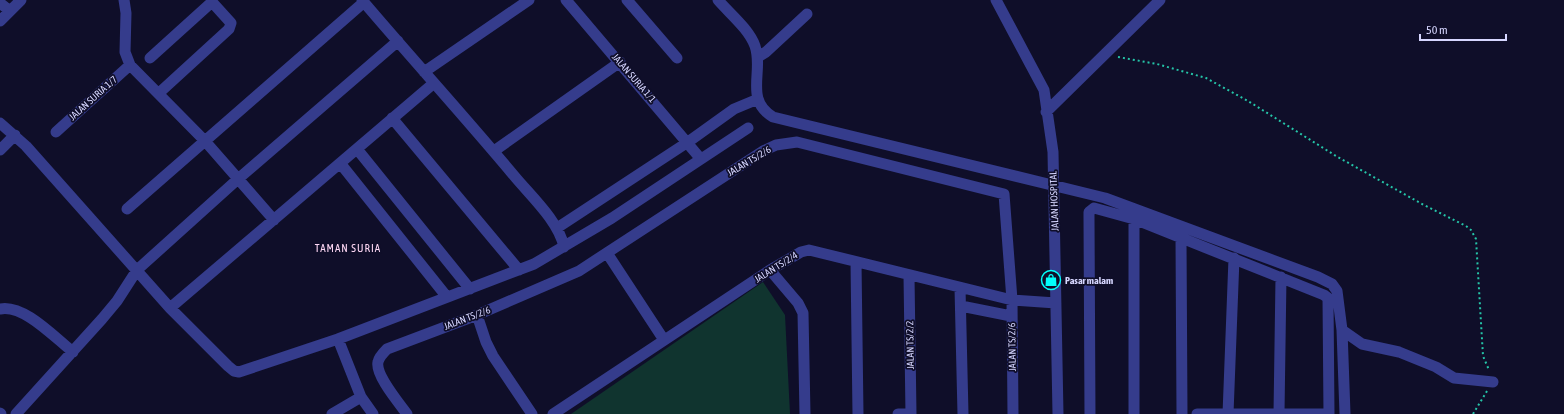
<svg xmlns="http://www.w3.org/2000/svg" width="1564" height="414" font-family="'Asap Condensed',sans-serif">
  <style>
    .green { fill: #10342f }
    .lines { fill: none; stroke-linecap: round; stroke-linejoin: round }
    .path { stroke: #25c5a8; stroke-width: 2; stroke-dasharray: 2 3; stroke-linecap: butt }
    .minor { stroke: #353c8c; stroke-width: 11 }
    .labels { text-anchor: middle; dominant-baseline: central; stroke-width: 3.5; stroke-linejoin: round; paint-order: stroke }
    .street-label { font-size: 10px; fill: #d6d6ff; stroke: #0f0e29 }
    .poi-label { font-size: 10px; font-weight: bold; fill: #d6d6ff; stroke: #0f0e29; text-anchor: start }
    .neighbourhood-label { font-size: 11px; letter-spacing: 1px; fill: #ffd8f5; stroke: #0f0e29 }
  </style>
  <rect width="100%" height="100%" fill="#0f0e29"/>
  <path class="green" d="M763 282 785 315 790 414H571Z"/>
  <g class="lines">
    <path class="path" d="M1118 57 1157 64 1206 78 1248 101 1336 156 1422 204 1466 226 1471 230 1476 239 1483 356 1489 370
      M1473 414 1487 391"/>
    <path class="minor" d="M124 0 126 13 125 52 130 65 205 141 274 220
      M362 0C413 60 466 118 516 178 532 197 559 222 564 247
      M566 0 700 158
      M627 0 677 58
      M718 0C730 14 749 29 755 46 764 71 744 100 773 117L1105 198 1318 277 1332 284 1337 291 1342 330 1345 414
      M996 0 1044 90 1053 152 1058 414
      M0 3 10 11
      M0 21 21 0
      M758 57 766 52 807 14
      M150 58 212 2 231 23 229 29 159 93
      M424 72 529 0
      M1046 112 1160 0
      M392 118 519 270
      M0 123 26 146 170 308 228 366 234 371 239 372 338 339 534 264 612 218 748 128
      M56 132 130 65
      M357 149 470 289
      M0 150 15 135
      M494 151 620 62
      M340 163 447 297
      M127 209 364 2
      M1134 219V414
      M557 228 688 142 734 109 758 99
      M1181 238 1182 414
      M607 253 664 340
      M856 262 858 414
      M770 270 798 303 803 313 805 414
      M909 276 911 414
      M960 288 963 414
      M961 306 1011 316
      M170 308 434 83
      M0 309C24 304 55 338 73 352
      M477 315 486 342 493 356 532 414
      M1342 330 1362 344 1399 352 1436 367 1454 378 1493 382
      M338 339 361 397 373 414
      M0 413 1 414
      M1279 413 1281 277
      M16 414 102 319 117 301 137 270 238 179 398 41
      M332 414 361 397
      M407 414C399 403 375 375 378 362 379 357 383 353 387 349L477 315 579 271 763 151 776 145 797 142 1004 194 1012 300 1013 414
      M553 414 770 270 801 252 809 250 1012 300 1056 303
      M898 414H911
      M1090 414 1089 217V212L1094 208 1134 219 1324 295 1328 298 1329 414
      M1197 414H1327
      M1228 414 1234 258"/>
  </g>
  <defs>
    <symbol id="shop-ring" viewBox="-11 -11 22 22"><circle r="9.5" fill="#0f0e29" stroke="#02fffb" stroke-width="1.5"/><path d="M-5-2.5h2.3a2.7 3.5 0 0 1 5.4 0H5L5.5 6h-11ZM-1.5-2.5h3a1.5 2.3 0 0 0-3 0Z" fill="#02fffb"/></symbol>
  </defs>
  <g fill-rule="evenodd">
    <use href="#shop-ring" x="1040" y="269" width="22" height="22"/>
  </g>
  <g class="labels">
    <g class="street-label">
      <text transform="translate(634 78) rotate(49)">JALAN SURIA 1/1</text>
      <text transform="translate(93 98) rotate(-42)">JALAN SURIA 1/7</text>
      <text transform="translate(749 161) rotate(-31)">JALAN TS/2/6</text>
      <text transform="translate(1054 201) rotate(-92)">JALAN HOSPITAL</text>
      <text transform="translate(776 267) rotate(-32)">JALAN TS/2/4</text>
      <text transform="translate(467 318) rotate(-21)">JALAN TS/2/6</text>
      <text transform="translate(910 345) rotate(-91)">JALAN TS/2/2</text>
      <text transform="translate(1012 347) rotate(-91)">JALAN TS/2/6</text>
    </g>
    <g class="poi-label">
      <text x="1065" y="280">Pasar malam</text>
    </g>
    <g class="neighbourhood-label">
      <text x="348" y="248">TAMAN SURIA</text>
    </g>
  </g>
  <path d="M1420 34v6h86v-6" fill="none" stroke="#d6d6ff" stroke-width="2"/>
  <text x="1426" y="34" font-size="12" fill="#d6d6ff" stroke="#0f0e29" stroke-width="3" paint-order="stroke">50 m</text>
</svg>
